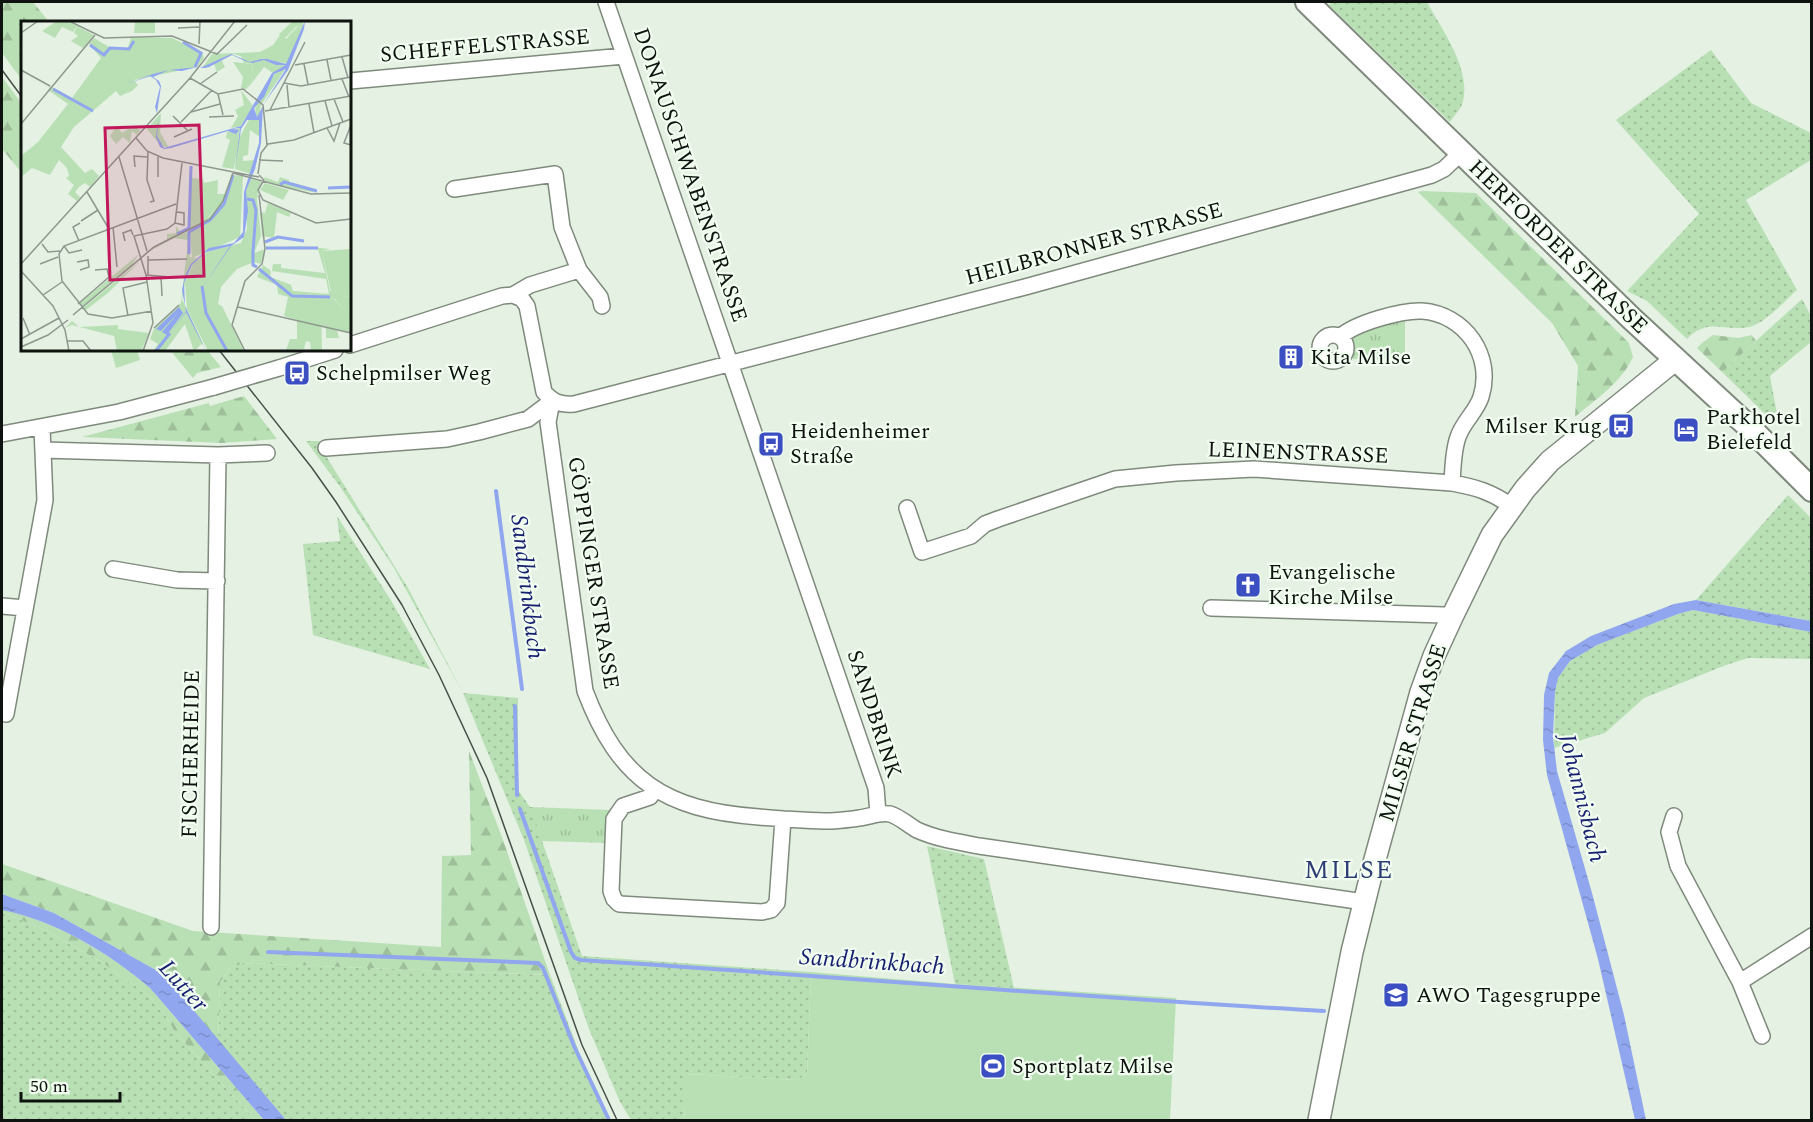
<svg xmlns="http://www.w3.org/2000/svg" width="1813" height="1122" font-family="Spectral,serif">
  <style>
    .grass { fill: url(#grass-dots) }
    .forest { fill: url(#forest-firs) }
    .park { fill: url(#park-tufts) }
    .garden { fill: #b9e0b5 }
    .water { fill: url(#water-ripples) }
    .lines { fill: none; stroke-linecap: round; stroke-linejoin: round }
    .stream { stroke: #90a6ee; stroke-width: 4 }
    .minor-casing { stroke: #7f8a7d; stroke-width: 18 }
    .secondary-casing { stroke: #7f8a7d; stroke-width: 24 }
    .primary-casing { stroke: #7f8a7d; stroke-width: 26 }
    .minor { stroke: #fff; stroke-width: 15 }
    .secondary { stroke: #fff; stroke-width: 21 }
    .primary { stroke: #fff; stroke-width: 22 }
    .tram { stroke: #484f48; stroke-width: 1.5 }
    .minor-bridge-casing { stroke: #7f8a7d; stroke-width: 18; stroke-linecap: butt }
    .minor-bridge { stroke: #fff; stroke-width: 15 }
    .labels { text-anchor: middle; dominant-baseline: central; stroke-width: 4.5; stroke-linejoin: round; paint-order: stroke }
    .street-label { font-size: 22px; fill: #0f130f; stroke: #f1fef0 }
    .poi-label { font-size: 22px; fill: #0f130f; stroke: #f1fef0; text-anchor: start }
    .water-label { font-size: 24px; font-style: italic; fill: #171f71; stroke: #f1fef0 }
    .quarter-label { font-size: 26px; letter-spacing: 1.5px; fill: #2e3d76; stroke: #f1fef0 }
    .inset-river { fill: none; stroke: #90a6ee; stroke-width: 3 }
    .inset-road { fill: none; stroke: #8f988e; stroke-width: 1.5 }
    .view { fill: #c2185b; fill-opacity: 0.15; stroke: #c2185b; stroke-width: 3 }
    .inset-edge { fill: none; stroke: #0f130f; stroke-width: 3 }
  </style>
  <defs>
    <pattern id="grass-dots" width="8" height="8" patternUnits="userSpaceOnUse" patternTransform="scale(1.5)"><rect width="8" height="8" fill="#b9e0b5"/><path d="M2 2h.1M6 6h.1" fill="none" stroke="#9ebf9a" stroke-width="1.8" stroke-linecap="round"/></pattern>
    <pattern id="forest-firs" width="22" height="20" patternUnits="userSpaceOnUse" patternTransform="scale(1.5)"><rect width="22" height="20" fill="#b9e0b5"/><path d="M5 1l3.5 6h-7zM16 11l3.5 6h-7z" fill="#9ebf9a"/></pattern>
    <pattern id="park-tufts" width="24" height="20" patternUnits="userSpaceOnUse" patternTransform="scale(1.5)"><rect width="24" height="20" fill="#b9e0b5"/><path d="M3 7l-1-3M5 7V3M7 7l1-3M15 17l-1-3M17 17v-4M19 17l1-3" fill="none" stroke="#9ebf9a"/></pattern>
    <pattern id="water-ripples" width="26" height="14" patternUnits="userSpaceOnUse" patternTransform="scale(1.5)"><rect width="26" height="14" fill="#90a6ee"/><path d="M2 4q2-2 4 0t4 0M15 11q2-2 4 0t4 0" fill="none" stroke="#7b8ecb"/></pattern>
  </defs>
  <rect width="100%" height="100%" fill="#e4f1e3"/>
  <path class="grass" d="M1332 2H1427C1442 30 1475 74 1461 107 1458 112 1453 117 1450 122L1329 5Z
    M1711 50 1751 103 1811 133V160L1746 200 1797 290C1785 301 1764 324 1749 327 1724 332 1708 317 1687 339L1647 301 1627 291 1699 214 1616 120Z
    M1802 299 1811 316V342L1770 376 1777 414 1767 416 1722 372Z
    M306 441H319L322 456H326L408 588 463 693 518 698V790L530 807 610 810 609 843 542 841 582 956 811 972 807 1074 797 1080 687 1074 684 1120H631L620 1102 589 1029 524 840 463 693 394 568 341 488Z
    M1788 495 1811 518V621L1696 600Z
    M337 516 392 602 430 669 313 635 303 544 340 541Z
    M1693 610 1811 632V659L1748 658 1726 665 1644 698 1605 733 1554 748 1555 692 1558 678 1570 661 1597 645 1678 614Z
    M927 846 984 859 1014 988 955 984Z
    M2 912 47 931 103 963 148 995 166 1016 175 1032 255 1120H2Z
    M243 963 550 975 584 1065 610 1120H286L218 1041 220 982 230 968Z"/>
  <path class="forest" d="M2 2H33L49 22H22V80L2 53Z
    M2 77 22 104V173L2 149Z
    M1422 191 1476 193 1629 343 1633 357C1622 382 1595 400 1575 417L1578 366 1552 323 1418 192Z
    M1713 335 1738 338 1752 335 1756 341 1722 372 1697 348 1702 343Z
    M170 350H207L221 367 197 373 193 378Z
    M244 396 277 439 222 443 82 437 209 403 210 406Z
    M469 751 502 837 550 975 243 963 230 968 220 982 218 1041 169 981 154 969 54 913 2 894V864L193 931 441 947 442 856 471 855Z
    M2 910C56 921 108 952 150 988L264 1120H255L175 1032 166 1016 148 995 103 963 47 931 2 912Z"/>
  <path class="park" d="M1405 317V360L1353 359V336L1356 331Z
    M530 809 608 812 607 841 542 838Z"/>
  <path class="garden" d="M111 350H137L140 360 116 368Z
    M811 972 955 984 1176 998 1170 1120H684L686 1074 797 1080 807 1074Z"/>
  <path class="water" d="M1696 600 1811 621V632L1693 610 1678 614 1597 645 1570 661 1558 678 1555 692 1553 737 1557 771 1592 893 1624 1015 1646 1120H1635L1598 959 1547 775 1543 740 1544 695 1549 673 1566 651 1591 636 1674 604Z
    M2 894 54 913 154 969 169 981 286 1120H264L150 988C108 952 56 921 2 910Z"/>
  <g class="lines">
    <path class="stream" d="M496 491 522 689
      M515 706 517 795
      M520 809 571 952 575 958 581 960C829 976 1076 997 1324 1011
      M268 952 538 963 543 968 574 1046 609 1120"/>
    <defs>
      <path id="minor" d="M606 2 876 788 878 814
        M350 81 624 56
        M454 189 555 174 562 227 579 270 530 285 513 295
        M579 270 600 297 602 306
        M1320 348a13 13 0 1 1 26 0a13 13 0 1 1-26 0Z
        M1340 337C1355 323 1402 310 1422 311 1465 314 1494 356 1481 397 1476 412 1463 422 1458 437 1453 451 1453 468 1452 483
        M350 345 502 296 513 295 522 299 527 306 544 392C553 402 560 405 574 404L1025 287 1432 175 1444 169 1461 153
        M279 368 335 350
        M552 401 548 422 585 691C619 780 664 810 759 817 783 819 807 821 831 821 840 820 850 820 859 818 869 817 879 812 890 814 900 817 908 825 917 830 937 839 958 842 979 846L1364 902
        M2 434 119 412 214 387
        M326 448 447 439 479 432 528 419 552 401
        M43 450 218 455 267 453
        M907 508 922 552 971 536 985 524 998 519 1115 479 1176 473 1254 469 1452 483C1475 487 1492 492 1511 506
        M113 569 177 580 217 581
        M2 606 25 608
        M1211 608 1444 615 1452 617
        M6 714 45 500 42 428
        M655 790 650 797 623 806 614 819 611 891 614 899 619 904 762 912 771 910 777 903 783 819
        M1674 816 1669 832 1678 866 1740 982 1762 1036
        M211 927 218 455
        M1740 982 1812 936"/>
      <path id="secondary" d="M1319 1120 1352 952 1374 863 1421 692 1434 656 1452 617 1492 535 1525 489 1550 461 1676 359"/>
      <path id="primary" d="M1307 2 1631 318 1749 427 1812 490"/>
    </defs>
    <use href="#minor" class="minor-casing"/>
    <use href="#secondary" class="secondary-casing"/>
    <use href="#primary" class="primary-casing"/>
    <use href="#minor" class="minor"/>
    <use href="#secondary" class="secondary"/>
    <use href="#primary" class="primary"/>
    <path class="tram" d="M2 70 22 97
      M219 350 312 468 336 502 402 605 439 675 487 778 582 1045 617 1120"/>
    <defs>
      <path id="minor-bridge" d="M214 387 279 368"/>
    </defs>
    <use href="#minor-bridge" class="minor-bridge-casing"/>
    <use href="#minor-bridge" class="minor-bridge"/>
  </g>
  <defs>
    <symbol id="building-square" viewBox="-11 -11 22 22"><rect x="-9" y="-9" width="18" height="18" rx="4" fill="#3b4fc2" stroke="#f1fef0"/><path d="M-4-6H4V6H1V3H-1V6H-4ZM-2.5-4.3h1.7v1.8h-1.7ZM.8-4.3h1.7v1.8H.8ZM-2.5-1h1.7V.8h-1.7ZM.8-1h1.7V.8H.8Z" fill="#fff"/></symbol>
    <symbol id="bus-square" viewBox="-11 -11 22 22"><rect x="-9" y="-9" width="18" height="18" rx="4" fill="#3b4fc2" stroke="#f1fef0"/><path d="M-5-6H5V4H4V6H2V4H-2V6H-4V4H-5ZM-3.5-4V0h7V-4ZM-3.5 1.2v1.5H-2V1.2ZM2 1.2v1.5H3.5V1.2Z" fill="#fff"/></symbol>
    <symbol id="hotel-square" viewBox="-11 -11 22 22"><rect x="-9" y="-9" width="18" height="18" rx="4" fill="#3b4fc2" stroke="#f1fef0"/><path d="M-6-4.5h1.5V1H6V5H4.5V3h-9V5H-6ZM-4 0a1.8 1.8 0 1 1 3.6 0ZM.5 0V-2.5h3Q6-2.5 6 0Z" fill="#fff"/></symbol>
    <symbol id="church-square" viewBox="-11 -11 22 22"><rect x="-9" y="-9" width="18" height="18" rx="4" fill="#3b4fc2" stroke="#f1fef0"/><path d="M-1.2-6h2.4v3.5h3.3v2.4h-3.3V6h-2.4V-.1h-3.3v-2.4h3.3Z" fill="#fff"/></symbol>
    <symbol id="school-square" viewBox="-11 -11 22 22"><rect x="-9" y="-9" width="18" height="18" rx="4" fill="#3b4fc2" stroke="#f1fef0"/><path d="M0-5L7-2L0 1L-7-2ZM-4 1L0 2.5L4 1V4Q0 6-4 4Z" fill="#fff"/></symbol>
    <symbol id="stadium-square" viewBox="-11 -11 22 22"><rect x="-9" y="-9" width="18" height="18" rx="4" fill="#3b4fc2" stroke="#f1fef0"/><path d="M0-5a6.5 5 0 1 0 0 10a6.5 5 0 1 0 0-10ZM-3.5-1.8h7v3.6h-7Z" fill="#fff"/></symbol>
  </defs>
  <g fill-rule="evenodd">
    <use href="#building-square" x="1276" y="342" width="30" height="30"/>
    <use href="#bus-square" x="282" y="358" width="30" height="30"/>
    <use href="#bus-square" x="1606" y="411" width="30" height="30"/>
    <use href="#hotel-square" x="1671" y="415" width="30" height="30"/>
    <use href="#bus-square" x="756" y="429" width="30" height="30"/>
    <use href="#church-square" x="1233" y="570" width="30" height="30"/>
    <use href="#school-square" x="1381" y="980" width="30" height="30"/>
    <use href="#stadium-square" x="978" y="1051" width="30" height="30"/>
  </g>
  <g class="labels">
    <g class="street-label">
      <text transform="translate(485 46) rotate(-5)">SCHEFFELSTRASSE</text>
      <text transform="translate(690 175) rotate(71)">DONAUSCHWABENSTRASSE</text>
      <text transform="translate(1094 244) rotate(-15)">HEILBRONNER STRASSE</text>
      <text transform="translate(1558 247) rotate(44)">HERFORDER STRASSE</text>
      <text transform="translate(1298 453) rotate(2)">LEINENSTRASSE</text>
      <text transform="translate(593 573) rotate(81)">GÖPPINGER STRASSE</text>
      <text transform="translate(874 714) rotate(72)">SANDBRINK</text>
      <text transform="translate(1413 733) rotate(-73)">MILSER STRASSE</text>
      <text transform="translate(191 754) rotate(-89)">FISCHERHEIDE</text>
    </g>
    <g class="poi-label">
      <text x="1310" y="357">Kita Milse</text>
      <text x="316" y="373">Schelpmilser Weg</text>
      <text x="1706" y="417">Parkhotel<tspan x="1706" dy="25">Bielefeld</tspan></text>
      <text x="1602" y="426" text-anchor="end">Milser Krug</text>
      <text x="790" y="431">Heidenheimer<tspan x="790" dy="25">Straße</tspan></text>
      <text x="1268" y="572">Evangelische<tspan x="1268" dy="25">Kirche Milse</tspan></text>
      <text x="1416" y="995">AWO Tagesgruppe</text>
      <text x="1012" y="1066">Sportplatz Milse</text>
    </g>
    <g class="water-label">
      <text transform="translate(527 587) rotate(83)">Sandbrinkbach</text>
      <text transform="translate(1582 798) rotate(76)">Johannisbach</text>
      <text transform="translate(872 962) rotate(4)">Sandbrinkbach</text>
      <text transform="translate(183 986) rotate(48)">Lutter</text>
    </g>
    <g class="quarter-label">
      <text x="1349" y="870">MILSE</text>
    </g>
  </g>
  <g transform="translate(21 21)">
    <rect width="330" height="330" fill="#e4f1e3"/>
    <path d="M121 0H134V12H113L114 1ZM56 5 73 14 62 27 50 20 57 15 53 12ZM277 5 282 7 266 42 234 40 213 33 200 38 204 46 196 51 193 43 181 47 191 33 239 31 252 24 259 14 265 18ZM110 16 151 17 181 31 183 37 176 46 113 59 117 64 111 70 99 75 95 70 53 106 40 126 64 152 71 148 78 155 69 166 64 162 58 166 54 171 59 176 56 180 47 173 53 164 45 157 48 155 46 147 38 139 29 154 11 147 0 156V135L17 121 47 83 27 69 29 65 51 77 80 37 68 23 73 17 88 26 107 27ZM212 41 232 43 230 63 224 69 220 67 222 56ZM140 92 139 111 148 127 140 125 126 108ZM96 105 101 112 112 105 119 109 116 114 111 110 109 122 102 116 95 123 89 115ZM211 154 222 155 219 216 171 237 169 210 196 191ZM243 156 257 161 259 156 268 159V163L297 172 258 165 245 161ZM230 158 241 161 236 177 240 215 233 232 244 228 240 243 233 241 216 248 200 266 197 283 201 285 223 330H187L166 288 164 262 172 243 186 231 220 222 226 208 225 170ZM244 162 268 169 262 179 239 169ZM196 173H204L196 189 184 201 125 232 146 218V213L155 212V205L159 211 168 207V188H177L188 196 196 187ZM247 182 270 192 268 196 256 191 253 217 241 215 239 191 244 192ZM330 228V268L310 271 301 230ZM330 275V306L324 290 312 276ZM267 276 287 278 300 285 301 330H290L289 321 285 320 283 328 265 329 269 318H276V299L263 295Z" fill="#b9e0b5"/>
    <path d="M36 0H45L56 5 52 11 41 6 34 17 21 10ZM272 0H282V7L276 5 263 18 258 13ZM278 15 268 43 252 52 243 46 230 63 232 43 223 42 219 33H232L234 40 250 39 255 44 266 42ZM265 47 240 84 238 95H235L234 85 253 53ZM220 69 232 85 220 105 210 107 217 95 214 89 223 84ZM231 93V98L238 99 239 116 229 109 227 134 222 135V140L235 139 230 153 214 148 215 134 213 148 201 146 209 119 205 117 206 111 219 107 217 119ZM169 210V236L176 237 166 252 161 278 182 322 173 330 164 303 144 330H132L137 323 129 318 133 308 160 282 167 219 151 217ZM279 225 309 228 301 230 309 270 330 268V275L312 277 327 293 330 312 300 285 257 273 256 264 236 256 242 244 250 250 249 256 270 264 272 270 308 273 305 258 251 250 252 243H260V247L304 252 297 228 245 227ZM118 233 110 245 61 286 59 282ZM120 239 88 271 65 289 62 287Z" fill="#b9e0b5"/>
    <path d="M249 256 270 264 268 268 272 270 300 274 330 268V274L311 276 323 292 330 312 316 309 318 317H305V306L297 304 291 278 257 273 259 268ZM51 300 58 306 97 304V308L128 312 120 330H96L93 315 51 304 44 307Z" fill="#b9e0b5"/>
    <path d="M170 157 182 158 183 162 197 159 196 187 185 198H177V188H168Z" fill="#b9e0b5"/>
    <path d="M284 0 283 8 267 49 242 84 265 48 253 53 243 76 233 87 236 96 242 85 240 122 234 148 225 170 227 190 223 216 210 225 181 267 209 225 185 231 171 244 163 262 164 285 185 330 165 291 150 311 165 290 161 269 164 255 170 243 188 227 213 222 222 211 223 171 238 122V99H226L220 108 214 148 219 107 211 108 218 109 215 113 207 110 150 127 143 128 139 126 135 116 138 94 136 115 143 127 220 105 251 52 268 42 265 44H255L243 39 231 42 224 40 211 34 188 46 184 47H179L210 33 229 41 240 38H246L265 43ZM176 46 161 50 148 49 132 56 138 60 140 65 136 92 134 86 139 66 135 59 129 55 103 64 0 157 103 64 132 53 148 49ZM158 286 162 292 146 314 141 311 158 291 140 310 135 308Z" fill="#90a6ee"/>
    <path class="inset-river" d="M162 21 180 32 174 46M69 24 83 34 89 27 108 28 113 20M32 68 72 90M259 164 263 161 296 170M307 167 330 166M226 178 232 179 235 189 232 231V244L236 246M156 213 168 207 170 145M244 221 257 216 283 220M245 227H297M168 233V211L189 199 203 183 212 154M238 248 271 275 309 276M181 265 185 292 206 330M135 330 149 312"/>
    <path class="inset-road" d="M48 0 83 17 151 15 196 33 226 4M157 7 178 6M0 12 17 0M178 23 179 0M321 36 327 57M306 39 310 59M283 43 287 63M274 44 330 34M0 49 29 65M169 57 197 73 222 68 242 84 246 124M321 58 328 76M263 62 280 65 330 56M179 63 196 51M266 64 268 86M197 73 202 94M313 78 322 101M304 80 311 105M288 83 293 112M249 89 284 21M244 90 330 75M170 91 199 83M152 95 167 110M188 96 213 95M160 101 191 69M0 103 74 14M330 104 323 122 330 124M306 107 313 120 319 102M153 116 171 108M115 117 126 130 142 137 238 156M127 131 126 159 133 180 129 181M98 136 126 230M238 139 262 140M114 146 113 135 126 136M237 153 240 132 247 123 273 119 330 98M238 154 243 159 237 169 242 179 295 202 330 198M137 156V135M66 171 88 208M60 200 77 189M154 202 163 204V192L156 191M92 206 96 246M58 220 52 206 59 202M104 220 102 212 110 209 112 214M21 223 27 231 39 230M43 225 48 232 61 229M127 235V254M127 239 166 238M56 241 67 239 68 246 59 249M0 243 169 57 214 0M19 243 37 236M0 250 32 285 44 309 48 330M125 254 149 256M140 255 141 275M22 274 41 261M57 283 88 256 86 248 74 249M217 286 330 312M131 290 91 297 67 293 41 260 38 233 43 225 155 183M52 294 133 226 189 198 202 180 212 152 290 173 330 172M107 295 102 267 126 261M2 297 9 314M133 307 158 284M0 318 38 297M46 320H62L70 330M0 326 27 314 47 299M122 330 132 302 125 254 113 215 146 208 154 202 161 142M224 330 211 304 224 260 241 243 244 228 238 174"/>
    <path class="view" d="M178 104 183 255 89 259 84 107Z"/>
    <rect width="330" height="330" class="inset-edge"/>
  </g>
  <rect width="1813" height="1122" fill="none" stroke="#0f130f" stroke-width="6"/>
  <path d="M21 1092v9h99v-9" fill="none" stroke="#0f130f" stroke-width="3"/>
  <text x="30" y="1092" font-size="18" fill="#0f130f" stroke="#f1fef0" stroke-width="4.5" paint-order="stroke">50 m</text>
</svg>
